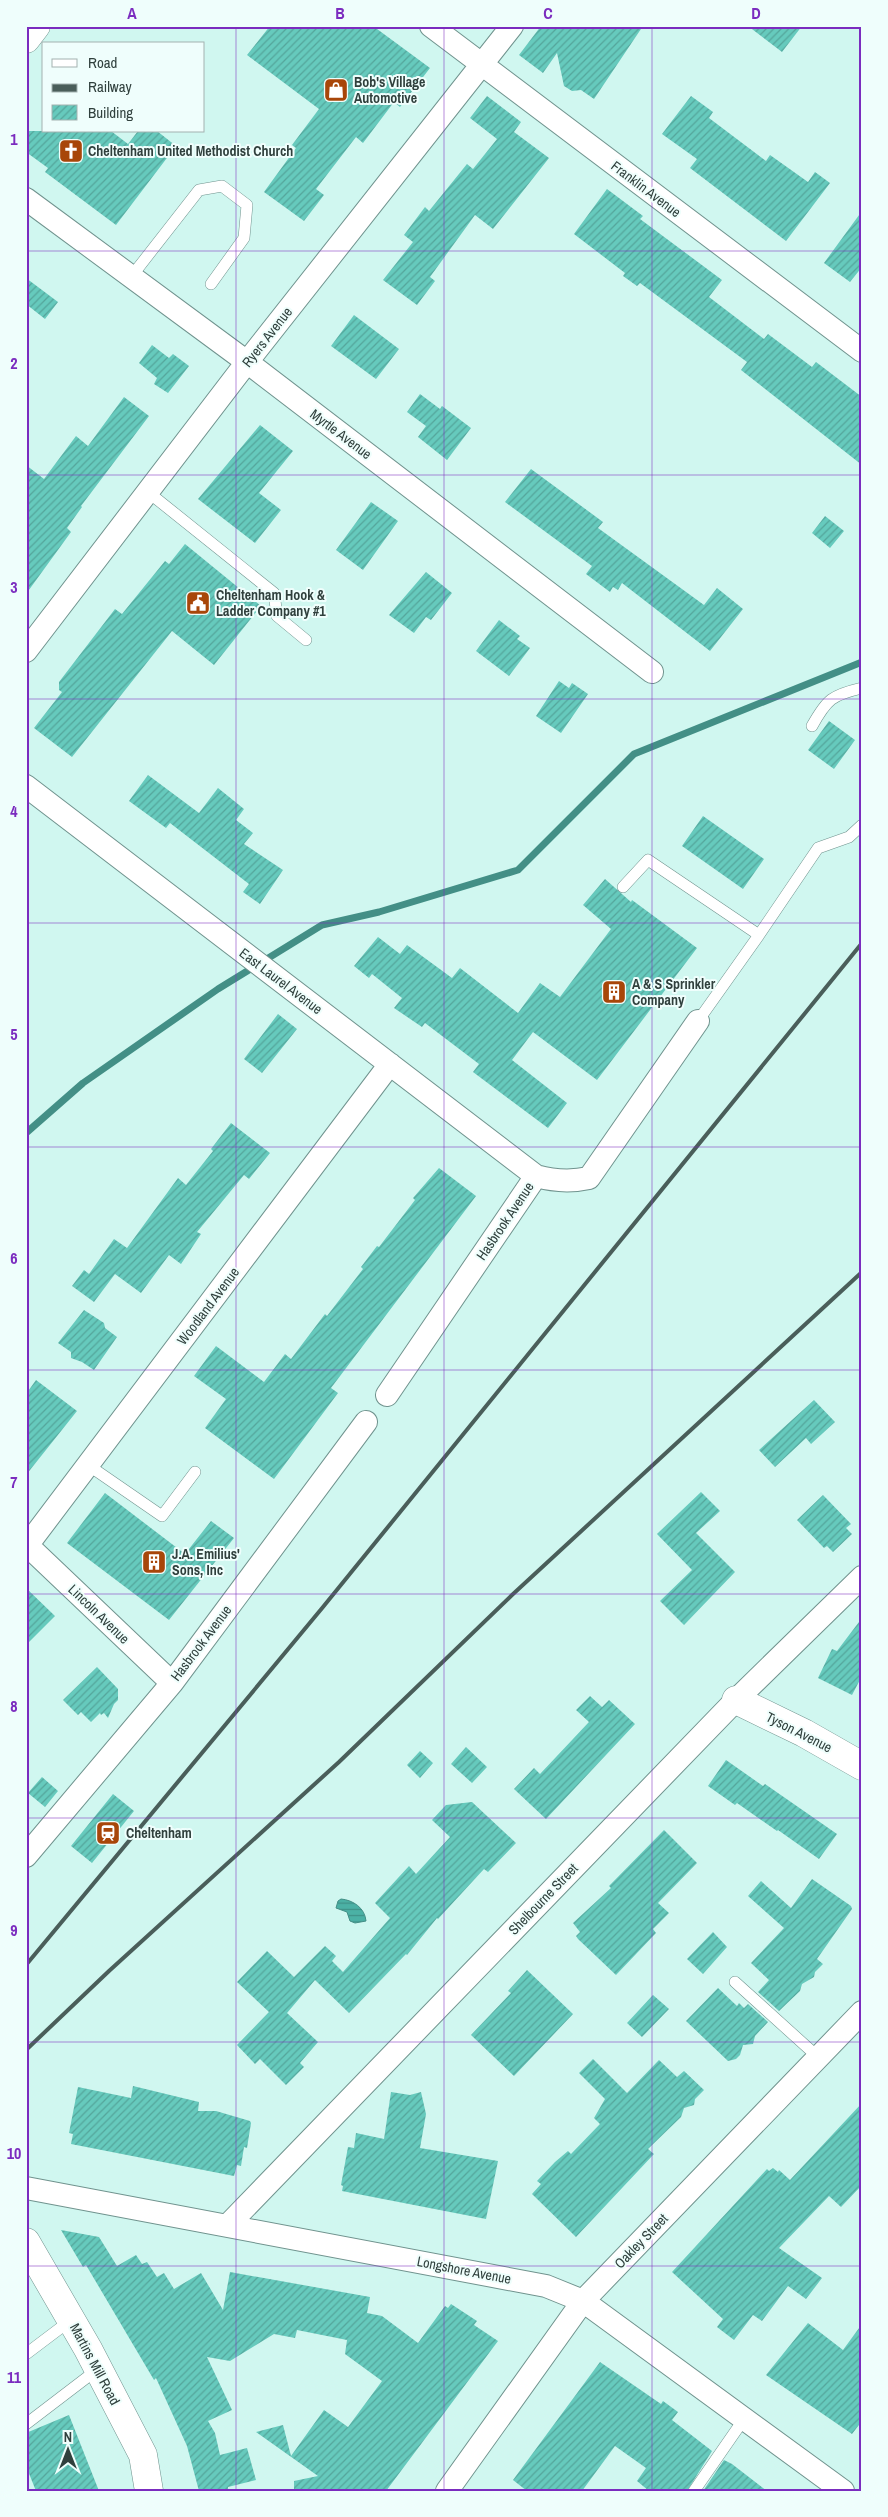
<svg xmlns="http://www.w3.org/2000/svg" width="888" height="2517" font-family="'Archivo Narrow',sans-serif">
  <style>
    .water { fill: url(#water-rules); stroke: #438f86 }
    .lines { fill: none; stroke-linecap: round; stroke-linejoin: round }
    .stream { stroke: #438f86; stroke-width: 7 }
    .building { fill: url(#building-hatch) }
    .lane-casing { stroke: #70938e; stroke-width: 12 }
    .street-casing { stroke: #70938e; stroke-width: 24 }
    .secondary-casing { stroke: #70938e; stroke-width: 29 }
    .lane { stroke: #fff; stroke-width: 11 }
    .street { stroke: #fff; stroke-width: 22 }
    .secondary { stroke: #fff; stroke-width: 28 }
    .rail { stroke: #4a5e5a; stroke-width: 4 }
    .grid { fill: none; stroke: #7b2cbf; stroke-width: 1; stroke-opacity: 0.55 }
    .labels { text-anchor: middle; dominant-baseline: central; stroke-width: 4; stroke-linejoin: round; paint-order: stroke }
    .poi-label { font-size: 14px; font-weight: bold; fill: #30403d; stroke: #effefc; text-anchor: start }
    .street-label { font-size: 14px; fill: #30403d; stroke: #effefc }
    .neatline { fill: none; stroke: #7b2cbf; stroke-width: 2 }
    .grid-label { font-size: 16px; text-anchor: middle; font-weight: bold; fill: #7b2cbf }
  </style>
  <defs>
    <pattern id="water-rules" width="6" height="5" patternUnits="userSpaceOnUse" patternTransform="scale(1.25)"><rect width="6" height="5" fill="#4bb1a5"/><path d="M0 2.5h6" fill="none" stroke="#3f9188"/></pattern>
    <pattern id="building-hatch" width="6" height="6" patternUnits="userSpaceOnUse" patternTransform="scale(1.25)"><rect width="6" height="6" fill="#66cabd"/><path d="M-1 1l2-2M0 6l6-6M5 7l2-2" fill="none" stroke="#54a59b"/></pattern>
  </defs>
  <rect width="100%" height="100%" fill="#d0f7f0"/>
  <path class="water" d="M341 1899C353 1900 365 1908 366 1921L355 1923 350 1921 347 1912 336 1908 338 1901Z"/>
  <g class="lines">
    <path class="stream" d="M26 1133 83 1083 218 989 322 925 379 912 518 870 634 754 862 662"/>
  </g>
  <path class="building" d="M270 26H373L430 68 400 107 394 102 363 143 356 137 316 189 324 195 304 221 264 192 296 148 292 145 319 109 247 55Z
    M541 26H643L594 99 581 90 572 91 564 86 557 53 543 73 519 55Z
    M748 26H802L782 52Z
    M487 96 521 122 514 132 549 158 493 229 475 215 430 277 435 281 417 305 383 280 413 242 404 235 425 207 429 211 467 164 473 169 497 139 470 118Z
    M691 96 713 112 709 118 766 161 770 155 808 182 815 172 830 183 786 241 690 168 697 159 662 134Z
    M26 131H111L128 144 138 131H157L176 146 116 225 45 172 48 168 26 152Z
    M607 189 643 216 640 219 722 280 709 297 764 339 768 334 812 367 816 362 862 397V465L741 370 747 362 640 283 637 286 623 276 625 273 574 234Z
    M862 211V267L850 282 824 263Z
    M26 278 58 302 45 319 26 304Z
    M354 315 399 349 376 379 331 346Z
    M152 345 169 358 173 354 189 366 168 393 154 384 157 378 139 363Z
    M420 394 440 409 442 406 471 428 447 460 418 437 426 426 407 412Z
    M124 397 149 416 81 506 82 507 67 528 71 532 26 594V465L44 479 76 436 88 446Z
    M260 425 293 451 259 493 281 510 255 543 198 499Z
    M531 469 603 522 598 528 704 605 717 588 743 609 710 651 622 583 618 590 613 587 610 592 586 574 592 566 505 502Z
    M371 502 398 521 363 570 336 550Z
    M825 516 844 531 830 548 812 533Z
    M185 544 261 606 214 665 172 631 72 757 34 728 62 692 59 690V682L115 609 122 614 165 561 169 564Z
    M426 572 452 593 431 620 426 617 414 633 389 615Z
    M499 620 520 636 517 639 530 648 509 676 476 651Z
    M559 681 569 688 572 683 588 694 561 733 536 716Z
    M829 721 855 740 834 769 808 750Z
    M148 775 199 813 218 788 244 809 236 820 253 833 244 844 283 870 260 904 243 892 249 884 170 823 166 828 129 801Z
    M703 816 764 859 743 889 682 846Z
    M605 879 631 902 632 900 697 948 597 1080 533 1032 512 1060 567 1103 548 1128 473 1072 479 1064 425 1023 422 1027 394 1008 402 998 372 974 369 978 354 966 378 937 400 954 407 945 452 978 460 968 518 1013 540 983 560 997 611 929 583 905Z
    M278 1014 297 1029 262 1073 244 1059Z
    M231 1123 270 1153 249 1179 244 1175 197 1232 201 1234 181 1264 169 1255 141 1293 115 1274 94 1302 72 1286 84 1270 89 1274 114 1239 127 1248 178 1178 186 1185 213 1151 211 1149Z
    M439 1168 476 1196 331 1388 338 1393 274 1479 205 1428 226 1399 194 1376 216 1346 264 1382 285 1354 291 1359 325 1314 327 1316 363 1269 361 1267 377 1246 379 1247 415 1200 413 1198Z
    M84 1310 104 1323 105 1328 117 1337 94 1370 82 1362 71 1358V1352L58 1343Z
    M36 1380 77 1411 26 1475V1394Z
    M814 1400 835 1422 811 1444 806 1438 775 1467 759 1450Z
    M701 1492 720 1511 696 1533 735 1572 684 1625 660 1601 692 1570 657 1534Z
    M105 1493 185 1554 211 1521 234 1538 169 1620 67 1543Z
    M823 1495 851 1524 846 1528 852 1534 833 1552 827 1546 824 1548 797 1520Z
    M26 1588 55 1616 26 1645Z
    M862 1618V1676L852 1695 818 1678 832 1649 837 1651Z
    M97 1667 118 1689V1700L114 1704 108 1718 104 1713 101 1715 100 1713 91 1722 81 1712 78 1715 63 1700Z
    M590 1696 602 1707 609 1700 635 1724 546 1819 514 1789 534 1768 540 1774 589 1722 576 1710Z
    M466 1747 487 1767 472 1783 451 1764Z
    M420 1751 433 1763 420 1778 407 1765Z
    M726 1760 763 1786 765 1784 837 1834 819 1859 778 1830 777 1831 737 1803 735 1805 708 1786Z
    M42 1777 58 1791 45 1807 28 1793Z
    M113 1794 134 1811 92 1863 71 1846Z
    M472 1802 516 1843 488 1872 484 1869 438 1919 437 1918 407 1955 406 1954 349 2013 315 1980 287 2013 318 2042 300 2063 304 2067 286 2085 260 2059 255 2064 237 2045 269 2012 237 1982 267 1951 294 1977 325 1946 336 1956 332 1961 343 1972 390 1918 375 1903 409 1866 416 1874 450 1837 432 1820 446 1805Z
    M664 1830 697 1863 658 1903 669 1913 653 1929 656 1933 616 1975 578 1939 576 1936 580 1932 573 1923 611 1888 609 1886Z
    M812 1879 851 1906 852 1909 817 1959 823 1964 815 1972 814 1977 802 1984 800 1991 779 2011 758 1992 769 1980 751 1963 784 1928 748 1896 761 1881 791 1908Z
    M713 1932 727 1947 703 1974 687 1959Z
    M527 1970 573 2014 514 2076 471 2035 511 1993 508 1991Z
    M718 1988 737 2006 739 2003 744 2008 748 2004 768 2022 755 2036 753 2044 743 2045 740 2055 736 2059 728 2061 686 2021Z
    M653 1995 669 2009 642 2037 627 2023Z
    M593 2059 627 2093 659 2060 677 2077 684 2071 704 2090 695 2099 694 2105 684 2108 681 2117 648 2149 654 2154 576 2237 532 2194 541 2184 537 2181 555 2162 568 2151 571 2154 600 2124 594 2118 605 2099 579 2073Z
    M133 2086 199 2102 198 2111H216L250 2121 251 2123 247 2148 244 2147 241 2166 237 2165 234 2176 71 2144 73 2134 69 2133 78 2087 131 2098Z
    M391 2092 410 2095 421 2092 426 2114 420 2148 498 2161 486 2219 342 2191 343 2186 341 2185 348 2147 354 2148 356 2133 384 2139Z
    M862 2103V2185L841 2207 829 2196 779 2248 822 2278 806 2299 788 2286 762 2321 753 2315 734 2340 717 2327 723 2319 672 2272 767 2169 769 2171 773 2168 778 2172 779 2170 790 2180Z
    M61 2230 99 2237 117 2266 136 2255 142 2264 147 2262 157 2277 164 2273 174 2289 201 2273 223 2310 230 2272 370 2297 367 2313 382 2316 418 2343 445 2306 448 2308 451 2304 477 2321 474 2325 498 2341 386 2491H294V2481L318 2476 256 2432 283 2425 291 2456 324 2410 348 2427 382 2381 345 2354 347 2340 297 2330 295 2338 274 2334 230 2361 207 2357 232 2410 208 2421 215 2433 220 2455 247 2448 256 2480 228 2487V2491H199L187 2446 156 2378 154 2380 86 2265 83 2267Z
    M808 2323 843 2350 862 2324V2421L852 2434 766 2375Z
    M600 2362 661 2404 663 2401 678 2412 672 2420 712 2451 687 2491H649L637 2481 646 2468 615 2446 582 2491H527L513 2480Z
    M69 2415 99 2491H36L26 2466V2433Z
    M724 2460 732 2464 767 2491H703Z"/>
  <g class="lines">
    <defs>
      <path id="lane" d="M131 277 199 190 222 186 247 205 244 238 211 284
        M148 492 274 593 277 616 306 640
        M812 726C827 699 832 695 862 688
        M623 887 648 860 759 935 698 1021
        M759 935 818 848 849 837 862 825
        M88 1465 162 1516 195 1472
        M735 1982 818 2057
        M26 2354 71 2320
        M26 2424 98 2369
        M694 2491 744 2419"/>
      <path id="street" d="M431 26 862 351
        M26 199 247 362 652 672
        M26 651 247 362 512 26
        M26 786 536 1176C554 1181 571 1182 589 1178L698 1021
        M387 1395 536 1176
        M27 1545 172 1683
        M26 1547 390 1064
        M26 1856 172 1683 366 1422
        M26 2188 546 2286 583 2301 843 2491
        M228 2225 736 1700 862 1577
        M447 2491 583 2301 862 2012"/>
      <path id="secondary" d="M26 39 36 26
        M736 1700 804 1733 862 1766
        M26 2242 88 2349 143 2455 149 2491"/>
    </defs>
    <use href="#lane" class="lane-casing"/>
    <use href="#street" class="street-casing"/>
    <use href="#secondary" class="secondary-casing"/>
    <use href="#lane" class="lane"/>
    <use href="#street" class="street"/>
    <use href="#secondary" class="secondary"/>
    <path class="rail" d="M26 1965 323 1607 862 943
      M26 2050 109 1971 339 1762 512 1595 862 1272"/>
  </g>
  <path class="grid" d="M236 26V2491M444 26V2491M652 26V2491M26 251H862M26 475H862M26 699H862M26 923H862M26 1147H862M26 1370H862M26 1594H862M26 1818H862M26 2042H862M26 2266H862"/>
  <defs>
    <symbol id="shop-square" viewBox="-11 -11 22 22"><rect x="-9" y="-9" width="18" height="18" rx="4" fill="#a84609" stroke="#effefc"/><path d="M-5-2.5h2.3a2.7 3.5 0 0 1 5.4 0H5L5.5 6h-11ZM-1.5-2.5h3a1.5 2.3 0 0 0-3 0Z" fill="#fff"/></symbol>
    <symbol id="church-square" viewBox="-11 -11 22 22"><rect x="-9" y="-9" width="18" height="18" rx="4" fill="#a84609" stroke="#effefc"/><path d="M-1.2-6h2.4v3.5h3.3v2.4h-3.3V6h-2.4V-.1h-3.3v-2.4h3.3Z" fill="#fff"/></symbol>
    <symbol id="civic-square" viewBox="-11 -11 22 22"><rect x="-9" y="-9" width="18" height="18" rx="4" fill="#a84609" stroke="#effefc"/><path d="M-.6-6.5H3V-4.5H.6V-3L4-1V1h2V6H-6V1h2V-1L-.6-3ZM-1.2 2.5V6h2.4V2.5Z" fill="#fff"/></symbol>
    <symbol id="building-square" viewBox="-11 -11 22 22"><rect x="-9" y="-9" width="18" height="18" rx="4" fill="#a84609" stroke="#effefc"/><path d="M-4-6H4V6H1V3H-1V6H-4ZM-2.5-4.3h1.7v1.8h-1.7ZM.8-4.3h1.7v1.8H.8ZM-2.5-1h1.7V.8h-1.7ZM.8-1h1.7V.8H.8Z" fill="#fff"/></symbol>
    <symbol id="station-square" viewBox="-11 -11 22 22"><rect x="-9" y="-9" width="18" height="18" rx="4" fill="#a84609" stroke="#effefc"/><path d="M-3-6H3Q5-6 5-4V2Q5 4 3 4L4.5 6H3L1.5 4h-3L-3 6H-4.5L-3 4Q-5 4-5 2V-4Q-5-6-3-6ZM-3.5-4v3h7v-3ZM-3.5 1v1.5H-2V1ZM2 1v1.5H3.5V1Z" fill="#fff"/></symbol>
  </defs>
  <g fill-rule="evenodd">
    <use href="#shop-square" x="322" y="76" width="28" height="28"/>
    <use href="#church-square" x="57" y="137" width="28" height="28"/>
    <use href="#civic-square" x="184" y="589" width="28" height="28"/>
    <use href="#building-square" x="600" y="978" width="28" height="28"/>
    <use href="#building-square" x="140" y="1548" width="28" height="28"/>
    <use href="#station-square" x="94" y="1819" width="28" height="28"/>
  </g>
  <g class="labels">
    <g class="poi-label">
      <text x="354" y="82">Bob's Village<tspan x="354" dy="16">Automotive</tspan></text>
      <text x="88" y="151">Cheltenham United Methodist Church</text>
      <text x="216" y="595">Cheltenham Hook &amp;<tspan x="216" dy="16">Ladder Company #1</tspan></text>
      <text x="632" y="984">A &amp; S Sprinkler<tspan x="632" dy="16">Company</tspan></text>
      <text x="172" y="1554">J.A. Emilius'<tspan x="172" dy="16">Sons, Inc</tspan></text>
      <text x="126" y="1833">Cheltenham</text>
    </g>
    <g class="street-label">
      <text transform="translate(646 189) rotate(37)">Franklin Avenue</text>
      <text transform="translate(267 337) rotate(-52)">Ryers Avenue</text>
      <text transform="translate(341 434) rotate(37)">Myrtle Avenue</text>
      <text transform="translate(281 981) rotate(37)">East Laurel Avenue</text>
      <text transform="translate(505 1221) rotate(-56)">Hasbrook Avenue</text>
      <text transform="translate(208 1306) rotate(-53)">Woodland Avenue</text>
      <text transform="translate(99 1614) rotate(44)">Lincoln Avenue</text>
      <text transform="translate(201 1643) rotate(-53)">Hasbrook Avenue</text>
      <text transform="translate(799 1732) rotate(27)">Tyson Avenue</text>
      <text transform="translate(543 1899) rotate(-46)">Shelbourne Street</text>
      <text transform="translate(641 2241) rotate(-46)">Oakley Street</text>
      <text transform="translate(464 2270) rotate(11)">Longshore Avenue</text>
      <text transform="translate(95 2364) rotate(62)">Martins Mill Road</text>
    </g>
  </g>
  <rect width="888" height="2517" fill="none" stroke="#effefc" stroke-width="55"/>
  <rect x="42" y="42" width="162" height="90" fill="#effefc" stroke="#a3b2b0"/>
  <rect x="52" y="59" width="25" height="8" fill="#ffffff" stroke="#a3b2b0"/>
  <text x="88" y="68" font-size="15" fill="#30403d">Road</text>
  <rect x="52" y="84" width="25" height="8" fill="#4a5e5a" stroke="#a3b2b0"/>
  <text x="88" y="92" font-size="15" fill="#30403d">Railway</text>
  <rect x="52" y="105" width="25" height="15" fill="url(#building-hatch)" stroke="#a3b2b0"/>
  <text x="88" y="118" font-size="15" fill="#30403d">Building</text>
  <g transform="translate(68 2450)" stroke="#effefc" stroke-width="4" paint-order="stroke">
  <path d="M0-4L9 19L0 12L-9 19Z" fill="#30403d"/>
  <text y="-8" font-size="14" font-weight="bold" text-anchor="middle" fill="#30403d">N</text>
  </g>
  <rect x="28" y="28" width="832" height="2462" class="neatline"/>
  <g class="grid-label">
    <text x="132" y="19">A</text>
    <text x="340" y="19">B</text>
    <text x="548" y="19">C</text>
    <text x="756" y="19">D</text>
    <text x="14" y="145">1</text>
    <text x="14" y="369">2</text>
    <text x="14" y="593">3</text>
    <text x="14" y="817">4</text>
    <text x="14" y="1040">5</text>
    <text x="14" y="1264">6</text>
    <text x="14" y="1488">7</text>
    <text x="14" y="1712">8</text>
    <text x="14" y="1936">9</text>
    <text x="14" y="2159">10</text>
    <text x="14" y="2383">11</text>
  </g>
</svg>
